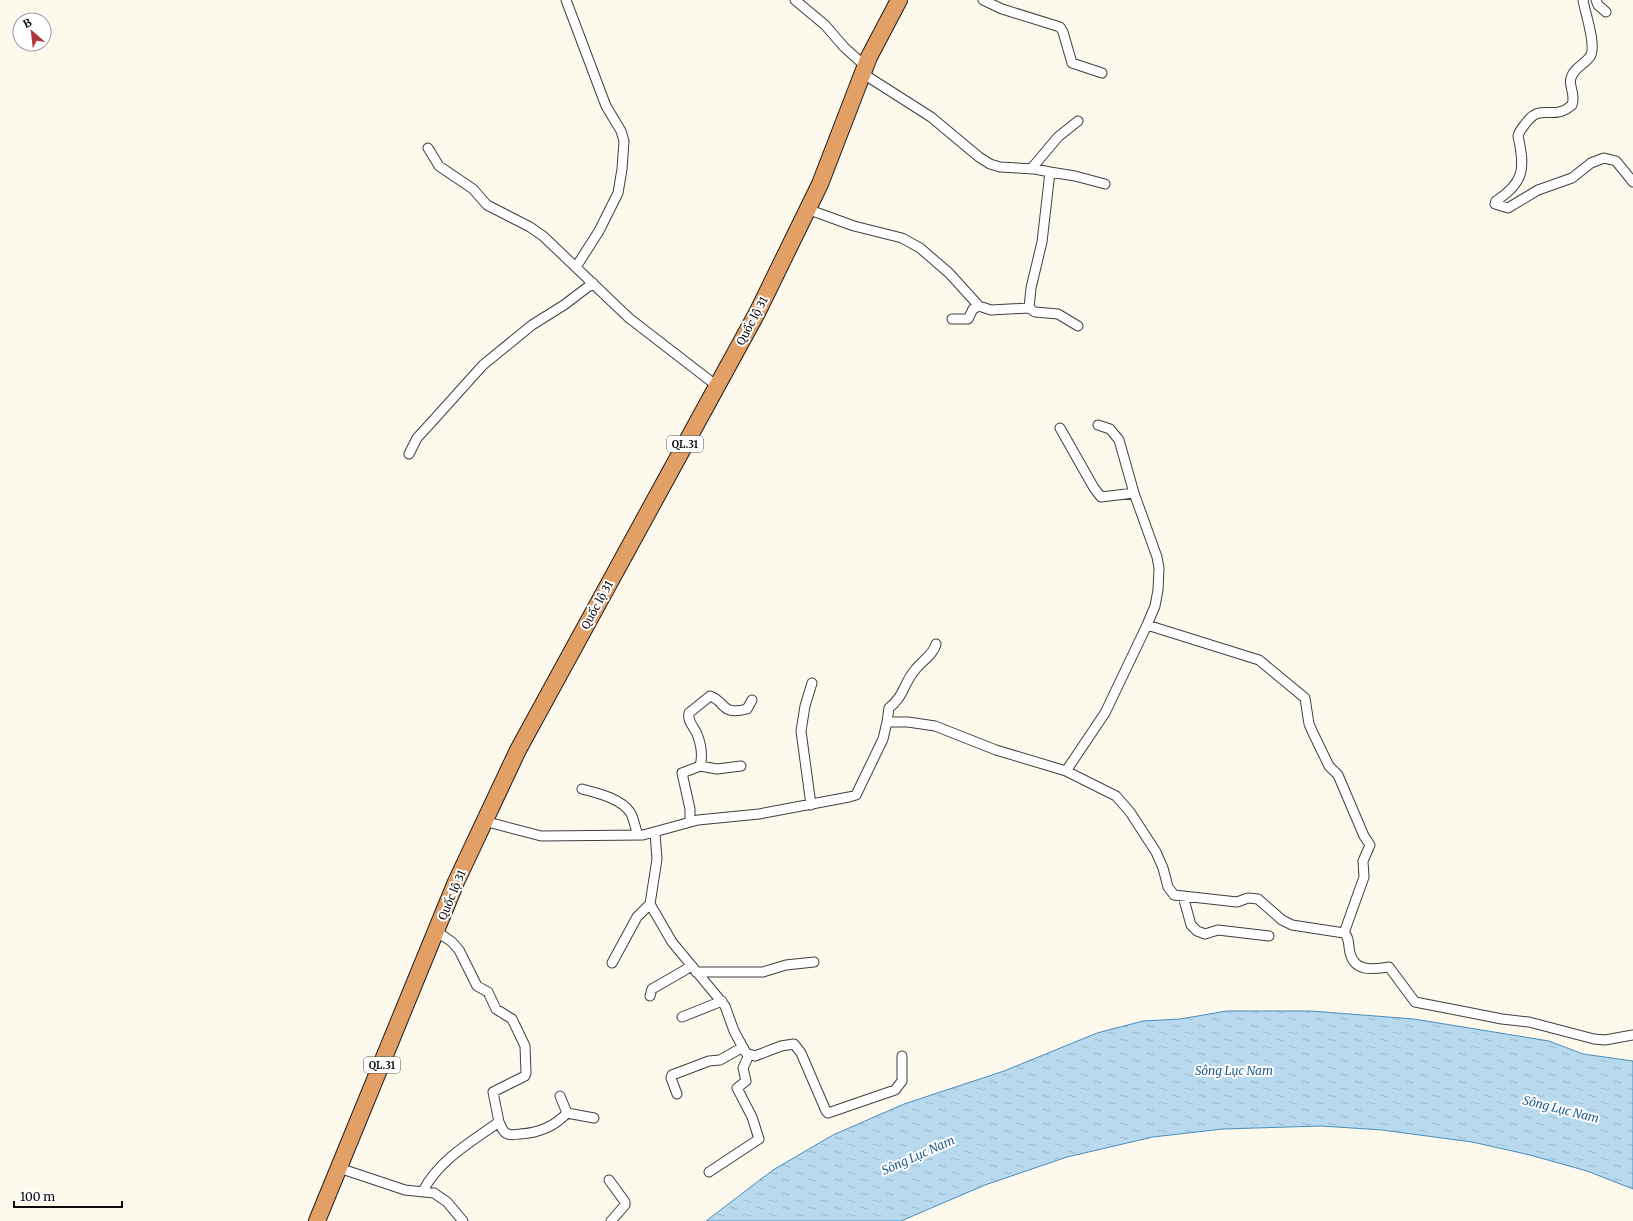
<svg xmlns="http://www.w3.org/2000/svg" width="1633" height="1221" font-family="Merriweather,serif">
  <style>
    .water { fill: url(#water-ripples); stroke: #488dbc }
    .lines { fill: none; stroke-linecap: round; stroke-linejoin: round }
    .street-casing { stroke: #3f3f3f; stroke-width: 11 }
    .highway-casing { stroke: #1d1d1d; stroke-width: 18 }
    .street { stroke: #fff; stroke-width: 9 }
    .highway { stroke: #e2a066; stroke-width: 16 }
    .labels { text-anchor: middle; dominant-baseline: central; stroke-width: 4; stroke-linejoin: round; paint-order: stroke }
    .shield { fill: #fff; stroke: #555; stroke-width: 1 }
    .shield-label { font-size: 10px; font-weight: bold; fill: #0c0c0c }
    .street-label { font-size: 11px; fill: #0c0c0c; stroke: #fff }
    .water-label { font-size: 12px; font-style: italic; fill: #255f8e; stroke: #fff }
  </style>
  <defs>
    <pattern id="water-ripples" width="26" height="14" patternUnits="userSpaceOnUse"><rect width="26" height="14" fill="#b8d9ee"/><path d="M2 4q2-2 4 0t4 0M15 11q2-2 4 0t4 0" fill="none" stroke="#9db9cb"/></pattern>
  </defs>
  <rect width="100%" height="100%" fill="#fdfaed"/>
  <path class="water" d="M1227 1011H1311L1414 1019 1549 1041 1583 1054 1633 1061V1189L1587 1171 1530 1155 1472 1142 1382 1130 1321 1126 1223 1129 1153 1137 1067 1157 985 1185 901 1221H706L773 1170 833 1135 904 1104 1004 1071 1097 1033 1143 1021 1180 1019Z"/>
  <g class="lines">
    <defs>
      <path id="street" d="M566 0 606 106 621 131 624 141 622 169 618 193 599 231 576 267
        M795 0 825 25 844 47 865 66
        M983 0 1002 9 1060 27 1063 32 1072 63 1102 73
        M1583 0C1585 13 1596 43 1591 55 1586 64 1574 67 1571 78 1568 86 1576 93 1572 105 1553 122 1541 102 1526 123 1523 127 1519 131 1518 136 1525 168 1525 182 1496 201L1495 204 1508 208 1538 190 1572 178 1591 163 1604 158 1616 161 1633 182
        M1596 0 1598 5 1606 12
        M862 73 931 117 979 157 990 164 1000 167 1035 169 1050 172 1042 242 1031 288 1029 308 1035 312 1058 314 1078 326
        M428 148 439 166 473 189 487 205 530 227 543 236 629 318 717 386
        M1031 169 1058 137 1078 121
        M1050 172 1075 176 1105 184
        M807 209 854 226 902 238 920 248 949 273 979 306
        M952 319H968L973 309 979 306 991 310 1029 308
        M1060 428 1094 488 1101 497 1134 493
        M409 454 417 438 429 425 483 365 532 325 564 305 593 283
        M1147 625 1259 660 1305 698 1309 724 1313 733 1329 766 1338 775 1364 836 1370 845 1363 861 1364 877 1344 933
        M887 722 889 708C905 695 903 684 915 670 921 662 934 654 936 644
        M700 766C703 755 701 744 697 734 694 727 687 721 689 713L710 696C726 701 720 716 747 709L752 700
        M1066 771 1105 713 1147 625 1155 606 1158 590 1159 568 1157 557 1134 493 1119 440 1110 429 1098 425
        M582 789C597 793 620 798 630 812 634 818 635 828 638 835
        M811 805 801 731 805 706 812 683
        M484 821 541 836 643 835 698 820 759 814 849 797 856 795 883 739 887 722H908L935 726 996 750 1066 771 1116 796 1130 812 1156 852 1163 868 1168 887 1174 895 1237 902 1248 898 1258 899 1282 920 1292 925 1344 933C1350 938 1348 946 1350 953 1355 973 1374 969 1389 967L1415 1002 1502 1019 1529 1022 1594 1039 1605 1040 1633 1035
        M690 822V809L682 773 700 766 717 769 741 766
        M655 833 657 859 650 904 672 942 725 1006 734 1031 746 1053 755 1056 781 1046 794 1044 801 1053 826 1111 828 1113 895 1090 902 1081V1056
        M1183 896 1191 925 1197 931 1205 934 1218 930 1269 936
        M612 963 637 917 650 904
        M696 972H763L786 965 814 962
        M650 996 652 989 692 966
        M682 1017 722 1001
        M677 1094 671 1078 672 1075 709 1061 720 1060 743 1047
        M567 1113 594 1118
        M499 1122C501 1126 503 1133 508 1134 512 1136 516 1134 520 1134 538 1133 555 1126 567 1113L560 1096
        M339 1168 405 1190 434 1193 447 1202 463 1221
        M709 1172 759 1139 752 1117 737 1088 746 1081 743 1068 749 1055
        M609 1180 625 1202V1205L611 1221
        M423 1191C439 1160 472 1141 499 1122L493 1092 525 1076 526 1073 525 1046 512 1019 496 1009 488 992 477 986 459 950 452 942 436 931"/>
      <path id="highway" d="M317 1221 456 882 518 750 757 313 820 184 869 57 899 0"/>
    </defs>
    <use href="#street" class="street-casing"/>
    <use href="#highway" class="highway-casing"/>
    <use href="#street" class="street"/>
    <use href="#highway" class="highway"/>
  </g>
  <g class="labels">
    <g class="shield">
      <rect x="667" y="436" width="36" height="16" rx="3"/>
      <rect x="364" y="1057" width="36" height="16" rx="3"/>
    </g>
    <g class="shield-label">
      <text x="685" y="444">QL.31</text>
      <text x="382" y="1065">QL.31</text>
    </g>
    <g class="street-label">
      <text transform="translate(752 321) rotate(-62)">Quốc lộ 31</text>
      <text transform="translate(597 605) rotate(-61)">Quốc lộ 31</text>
      <text transform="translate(452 895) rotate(-67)">Quốc lộ 31</text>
    </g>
    <g class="water-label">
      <text x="1234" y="1070">Sông Lục Nam</text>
      <text transform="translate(1561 1109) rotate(14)">Sông Lục Nam</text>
      <text transform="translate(918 1155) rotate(-24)">Sông Lục Nam</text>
    </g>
  </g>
  <g transform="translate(32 32) rotate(332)"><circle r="19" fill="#ffffff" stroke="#9e9e9e"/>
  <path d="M0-3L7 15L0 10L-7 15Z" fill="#ab353a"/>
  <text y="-6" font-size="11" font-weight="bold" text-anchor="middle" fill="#0c0c0c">B</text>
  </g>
  <path d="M14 1201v6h108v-6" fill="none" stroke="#0c0c0c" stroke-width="2"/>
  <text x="20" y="1201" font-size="12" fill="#0c0c0c" stroke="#ffffff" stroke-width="3" paint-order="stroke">100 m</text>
</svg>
